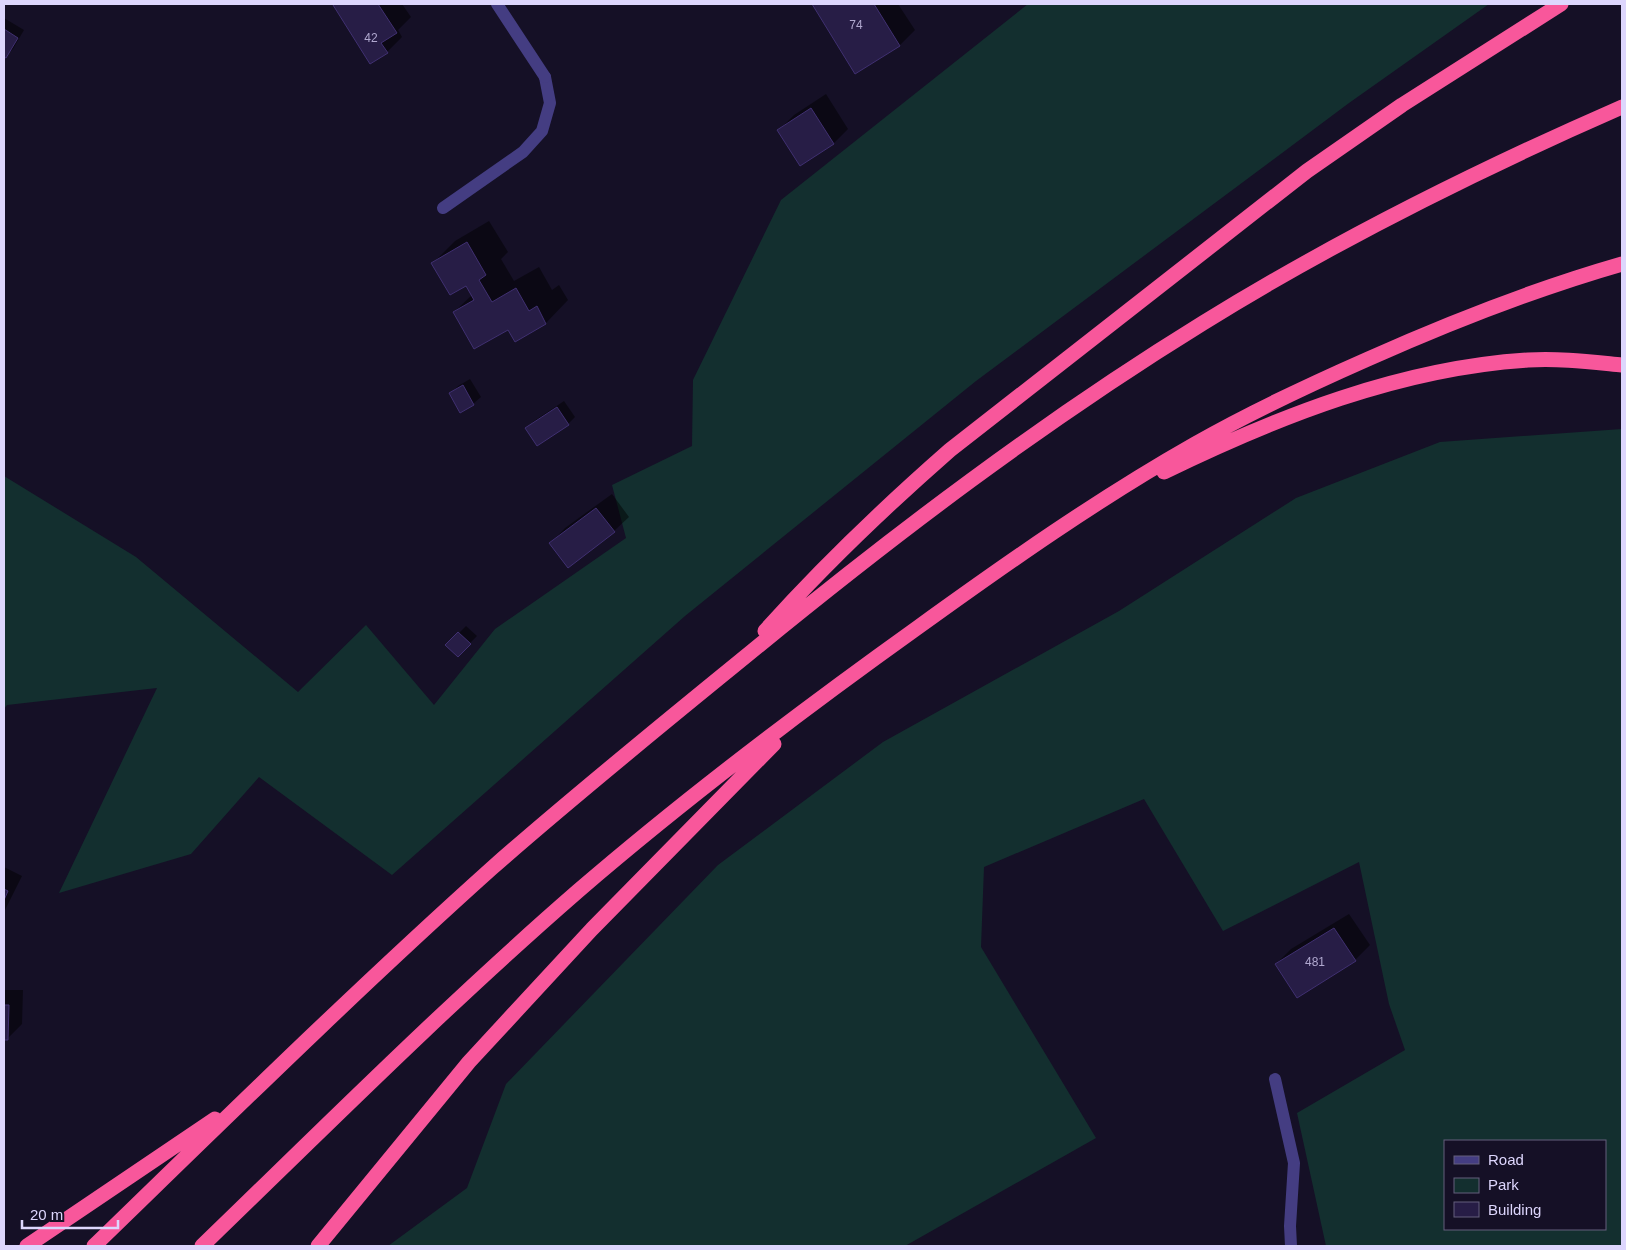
<svg xmlns="http://www.w3.org/2000/svg" width="1626" height="1250" font-family="Helvetica,sans-serif">
  <style>
    .green { fill: #132f2f; fill-rule: evenodd }
    .shadow { fill: #0007 }
    .building { fill: #271d46; stroke: #403071 }
    .lines { fill: none; stroke-linecap: round; stroke-linejoin: round }
    .lane { stroke: #443d82; stroke-width: 12 }
    .street { stroke: #443d82; stroke-width: 12 }
    .highway { stroke: #f8579b; stroke-width: 15 }
    .labels { text-anchor: middle; dominant-baseline: central; stroke-width: 5; stroke-linejoin: round; paint-order: stroke }
    .number-label { font-size: 12px; fill: #b0a8cf }
  </style>
  <rect width="100%" height="100%" fill="#151026"/>
  <path class="green" d="M1028 4H1489L1349 103 976 381 685 616 392 875 259 777 191 854 59 893 157 688 7 705 4 709V476L136 557 298 692 366 625 434 705 495 629 626 538 612 485 692 446 693 380 781 200Z
    M1622 429V1246H1326L1297 1113 1405 1050 1389 1004 1359 862 1223 931 1144 799 984 867 981 947 1096 1138 905 1246H388L467 1188 506 1084 718 865 883 742 1119 611 1296 498 1440 442ZM1445 1141H1605V1229H1445Z"/>
  <path class="shadow" d="M337 4H402L411 17 398 30 402 37 387 52 335 6Z
    M813 4H898L915 30 900 45 855 72Z
    M4 18 24 30 13 49 5 56 4 55Z
    M826 94 848 129 833 144 779 130 794 115Z
    M489 221 508 252 501 259 514 281 539 267 552 290 559 285 568 300 546 323 515 340 508 328 454 312 472 295 466 284 433 263 455 241Z
    M470 379 481 397 473 404 451 393 458 386Z
    M564 401 575 417 568 424 527 428 534 421Z
    M612 494 629 517 614 531 551 543 565 528Z
    M466 626 477 636 465 648 447 645Z
    M4 867 22 876 4 912Z
    M1349 914 1370 945 1355 960 1297 996 1276 964 1291 949Z
    M4 990H23L22 1024 7 1039H4Z"/>
  <path class="building" d="M336 4H378L397 33 381 43 388 53 370 64 333 5Z
    M812 4H874L900 46 855 74Z
    M4 29 18 38 6 58 4 57Z
    M811 108 834 144 800 166 777 130Z
    M467 242 486 275 479 280 492 302 516 288 529 311 537 306 546 324 515 342 508 330 474 349 453 312 474 300 466 286 450 295 431 263Z
    M463 385 474 405 460 413 449 393Z
    M557 407 569 425 537 446 525 428Z
    M596 508 615 532 568 568 549 543Z
    M458 632 471 644 458 657 445 645Z
    M4 889 8 891 4 900Z
    M1334 928 1356 961 1297 998 1275 964Z
    M4 1005H9L8 1040H4Z"/>
  <g class="lines">
    <path class="lane" d="M443 208 523 152 542 131 550 103 545 77
      M1275 1079 1294 1163 1290 1226 1291 1246"/>
    <path class="street" d="M497 4 545 77"/>
    <path class="highway" d="M1164 472C1277 417 1400 368 1528 360 1559 358 1591 362 1622 365
      M765 631C823 566 885 507 950 450L1307 171 1402 105 1561 4
      M27 1246 215 1119
      M94 1246C225 1119 356 990 492 868 576 794 664 723 751 652 895 534 1044 421 1203 323 1337 240 1478 170 1622 107
      M202 1246C326 1126 448 1004 578 891 686 798 801 711 917 628 1007 563 1098 499 1195 444 1251 412 1309 385 1368 359 1451 322 1535 289 1622 264
      M318 1246 469 1062 592 929 774 744"/>
  </g>
  <g class="labels">
    <g class="number-label">
      <text x="856" y="25">74</text>
      <text x="371" y="38">42</text>
      <text x="1315" y="962">481</text>
    </g>
  </g>
  <rect width="1626" height="1250" fill="none" stroke="#ddd6fd" stroke-width="10"/>
  <rect x="1444" y="1140" width="162" height="90" fill="#151026" stroke="#655f7c"/>
  <rect x="1454" y="1156" width="25" height="8" fill="#443d82" stroke="#655f7c"/>
  <text x="1488" y="1165" font-size="15" fill="#ddd6fd">Road</text>
  <rect x="1454" y="1178" width="25" height="15" fill="#132f2f" stroke="#655f7c"/>
  <text x="1488" y="1190" font-size="15" fill="#ddd6fd">Park</text>
  <rect x="1454" y="1202" width="25" height="15" fill="#271d46" stroke="#655f7c"/>
  <text x="1488" y="1215" font-size="15" fill="#ddd6fd">Building</text>
  <path d="M22 1220v8h96v-8" fill="none" stroke="#ddd6fd" stroke-width="2.5"/>
  <text x="30" y="1220" font-size="15" fill="#ddd6fd" stroke="#151026" stroke-width="4" paint-order="stroke">20 m</text>
</svg>
